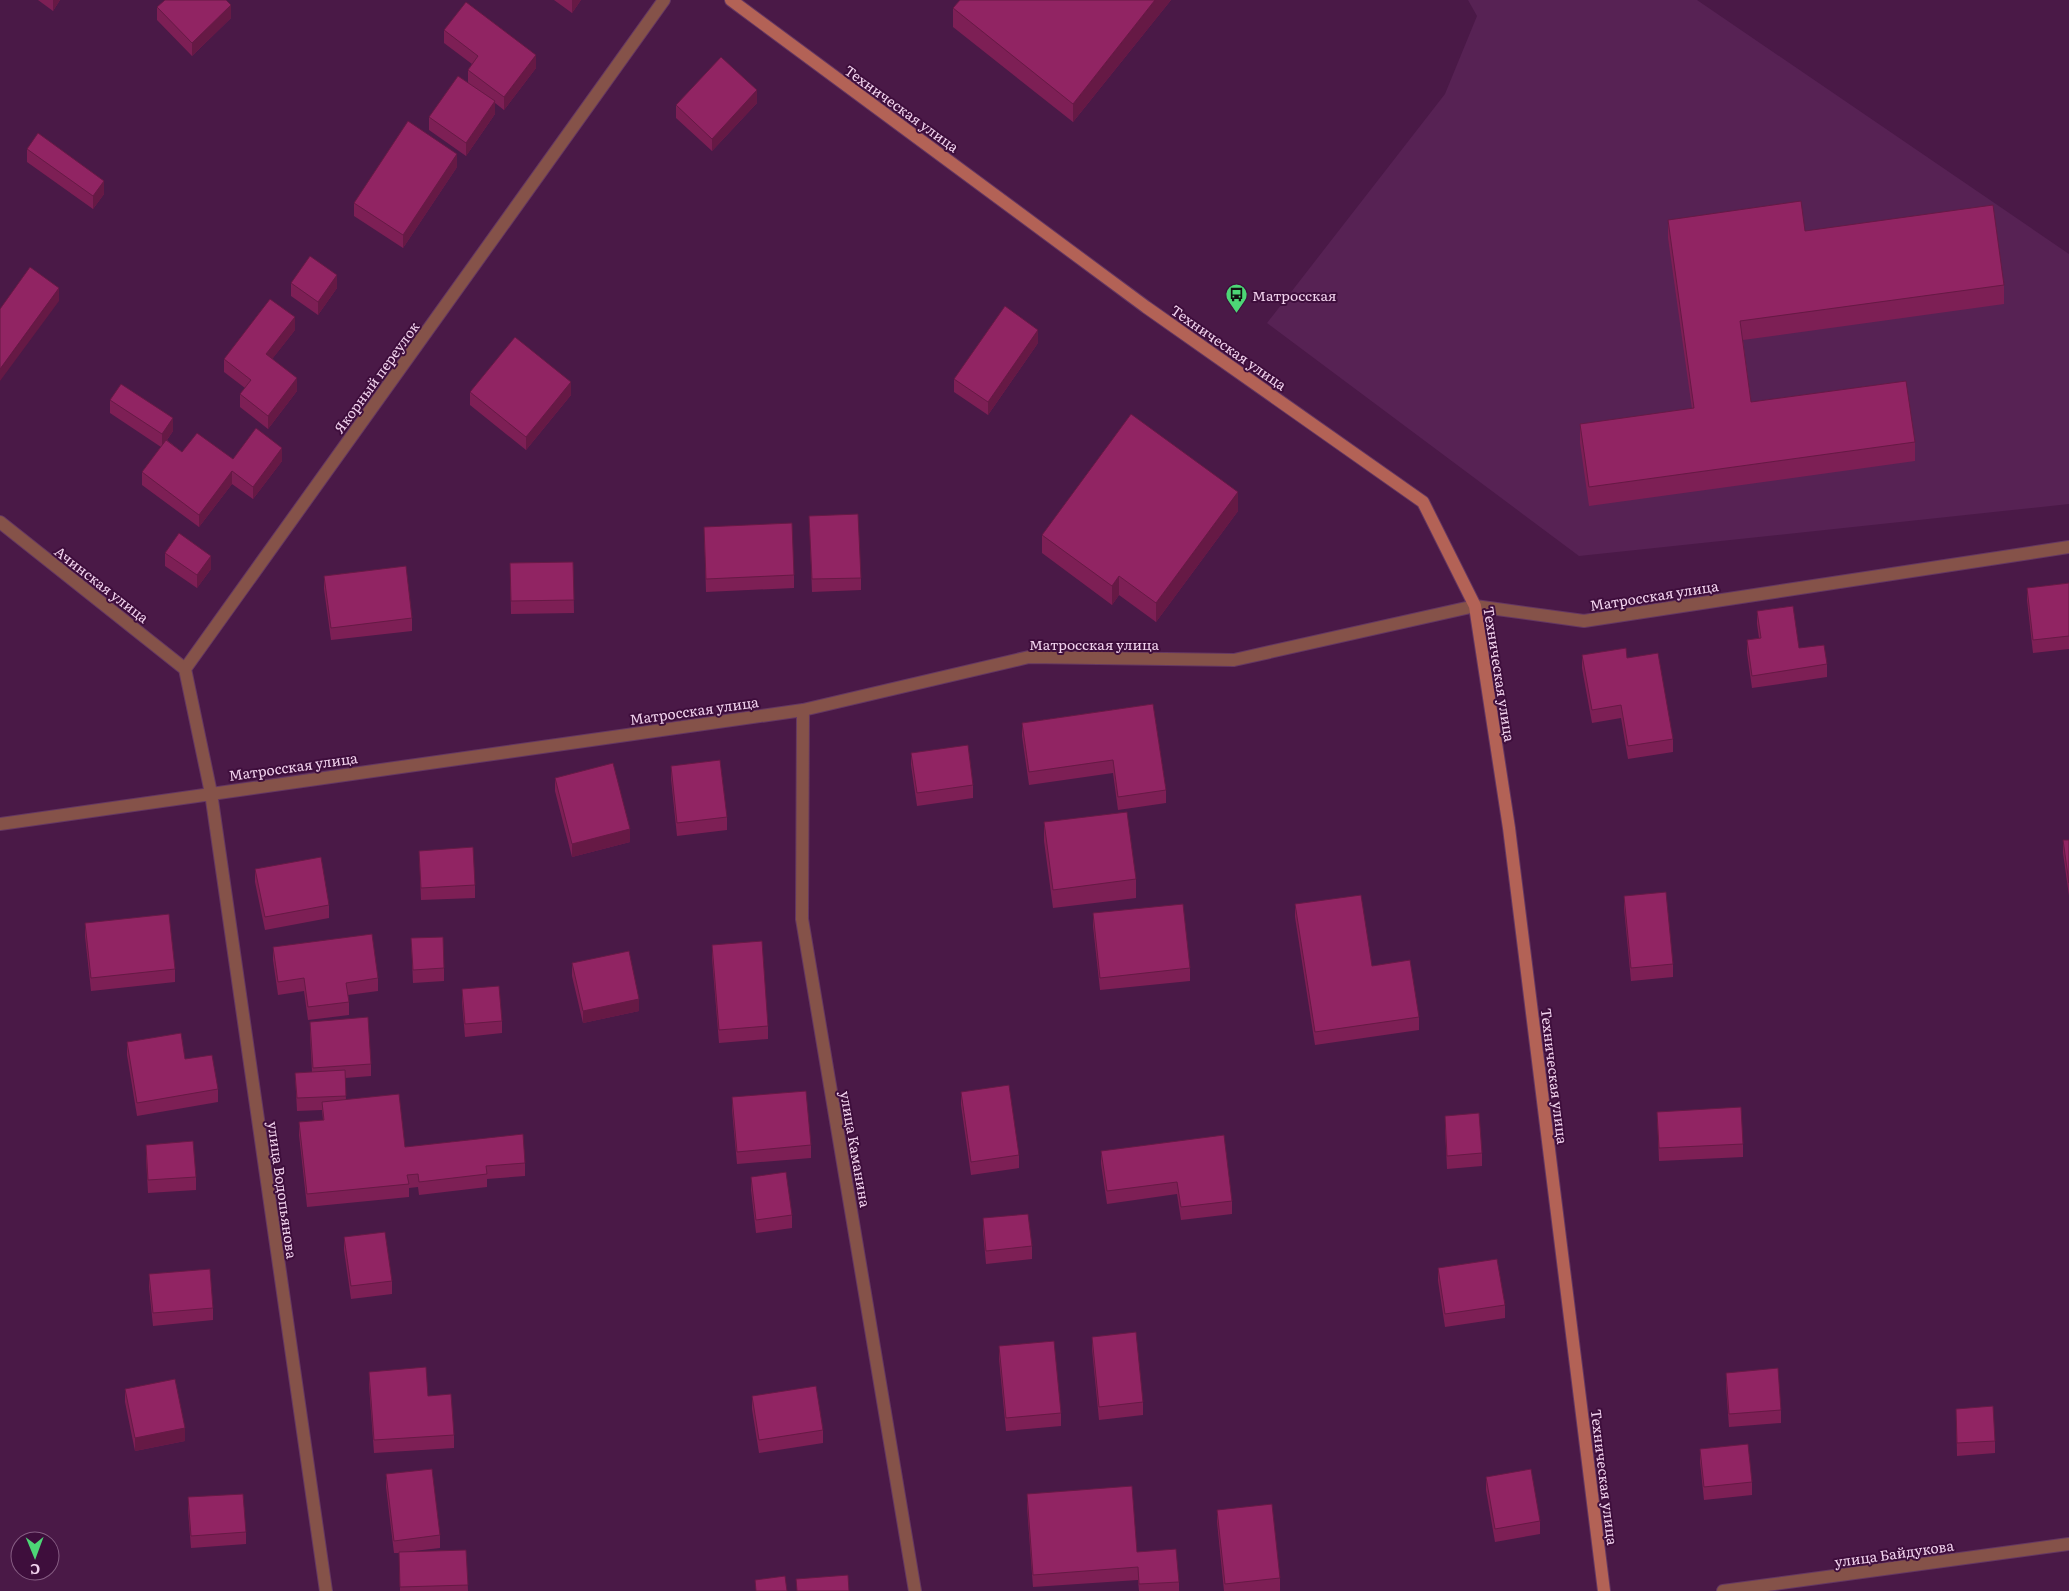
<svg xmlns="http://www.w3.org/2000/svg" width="2069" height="1591" font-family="Literata,serif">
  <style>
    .built { fill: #572254 }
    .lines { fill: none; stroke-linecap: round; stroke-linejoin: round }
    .street-casing { stroke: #653762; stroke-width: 14 }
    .secondary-casing { stroke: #653762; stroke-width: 14 }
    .street { stroke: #855249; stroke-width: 12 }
    .secondary { stroke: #b36256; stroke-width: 12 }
    .wall { fill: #7d1f55 }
    .shaded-wall { fill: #661945 }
    .building { fill: #912463; stroke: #661945 }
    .labels { text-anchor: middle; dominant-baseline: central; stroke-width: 4; stroke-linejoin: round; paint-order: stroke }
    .street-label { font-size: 14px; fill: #f2d3ee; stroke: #3e0e3c }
    .poi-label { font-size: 14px; fill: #f2d3ee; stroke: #3e0e3c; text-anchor: start }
  </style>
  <rect width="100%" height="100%" fill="#4a1947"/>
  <path class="built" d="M1468 0H1697L2069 254V504L1579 556 1267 323 1445 94 1477 16Z"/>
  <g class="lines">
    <defs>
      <path id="street" d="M0 522 185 669
        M803 710 802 919 915 1591
        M0 824 803 710 1029 657 1234 660 1475 606 1584 621 2069 547
        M326 1591 211 793 185 669 664 0
        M1723 1591 2069 1544"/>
      <path id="secondary" d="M731 0 1146 307 1423 502 1475 606 1509 828 1604 1591"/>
    </defs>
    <use href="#street" class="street-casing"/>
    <use href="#secondary" class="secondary-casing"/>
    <use href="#street" class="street"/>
    <use href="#secondary" class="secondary"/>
  </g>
  <path class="wall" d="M38 0H60L53 11Z
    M554 0H581L572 13Z
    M960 0H1171L1073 122 953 27V8Z
    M157 7 231 18 192 56 157 20Z
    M444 30 536 68 504 110 495 103V114L466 156 429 130V117L468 83V70L472 64 444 43Z
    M757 103 712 151 676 118V105Z
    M27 149 104 194 93 209 27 162Z
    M457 167 403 248 354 216V203Z
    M1668 220 1805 231 2004 285V304L1743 340 1751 402 1915 442V461L1589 506 1580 443V424L1692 409 1668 238Z
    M291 283 337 288 318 315 291 296Z
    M295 330 272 359 297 391 268 429 240 407V394L245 388 224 372V359Z
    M1038 343 988 415 954 392V379Z
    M470 392 571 395 526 450 470 405Z
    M110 400 173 431 167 440 182 452 233 459 282 461 253 499 232 484 199 527 142 485V472L161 447 110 413Z
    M1238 511 1156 622 1119 595 1112 605 1042 553V535Z
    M809 516 861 578V590L812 592Z
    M704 527 794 575V588L706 592Z
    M165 553 211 569 197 588 165 566Z
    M573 562 574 613 511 614 510 563Z
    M324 576 412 618V631L331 640 324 589Z
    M2069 583V649L2033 653 2027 600V588Z
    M1757 611 1799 648 1827 664V677L1752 688 1747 653V640L1759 638 1757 624Z
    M1582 655 1627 658 1673 739V752L1628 759 1621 718 1592 723 1582 668Z
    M1153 704 1166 790V803L1118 810 1113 773 1029 785 1022 736V723Z
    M911 753 973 785V798L917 806 911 765Z
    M671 766 727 817V830L677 836 671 779Z
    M555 778 630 842 572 857 555 791Z
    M1044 822 1136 879V898L1053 908 1044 841Z
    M2063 840H2069V896L2063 853Z
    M419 851 475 885V898L421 900Z
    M255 869 329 905V918L265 930 255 882Z
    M1624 896 1673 964V977L1631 981 1624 908Z
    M1295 904 1372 966 1419 1017V1030L1315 1045 1295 917Z
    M1093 913 1190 968V981L1100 990 1093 926Z
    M85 923 175 969V982L91 991 85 936Z
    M411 938 444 968V981L413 983Z
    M712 945 768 1026V1039L719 1043 712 958Z
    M273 947 378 978V991L348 995 349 1002V1015L308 1020 304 991 278 995 273 960Z
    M572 963 639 1011 583 1023 572 976Z
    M462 989 502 1021V1033L465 1037 462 1002Z
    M310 1022 371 1064V1076L345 1078 346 1100 405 1147 525 1163V1176L487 1179V1187L419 1195 418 1187 409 1188V1197L307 1207 299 1135V1122L323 1120 322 1110 297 1111 295 1073 312 1072 310 1034Z
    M127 1042 185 1059 218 1089V1102L137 1116 127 1055Z
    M961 1092 1019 1155V1168L971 1175 961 1105Z
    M732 1097 811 1145V1158L737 1164 732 1110Z
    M1657 1112 1743 1144V1157L1659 1161Z
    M1445 1116 1482 1153V1166L1447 1169 1445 1129Z
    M146 1145 196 1177V1190L148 1193 146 1158Z
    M1101 1151 1232 1201V1214L1181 1220 1177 1194 1107 1204 1101 1164Z
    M751 1177 792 1215V1228L756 1233 751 1190Z
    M983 1218 1032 1246V1259L986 1264 983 1231Z
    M344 1237 392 1281V1294L351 1299 344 1250Z
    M1438 1268 1505 1305V1318L1445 1327 1438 1281Z
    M149 1274 213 1308V1320L153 1326 149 1287Z
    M1092 1337 1143 1402V1415L1099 1420 1092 1349Z
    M999 1346 1061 1413V1426L1006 1431 999 1359Z
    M369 1372 428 1396 454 1435V1448L374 1453 369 1385Z
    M1726 1373 1781 1410V1423L1729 1427 1726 1386Z
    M125 1389 185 1441 135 1451 125 1402Z
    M752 1396 823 1430V1443L759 1453 752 1409Z
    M1956 1409 1995 1441V1453L1957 1456Z
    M1700 1449 1752 1482V1495L1704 1500 1700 1462Z
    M386 1474 440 1535V1548L405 1552 466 1550 468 1591H400L399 1553H394L386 1487Z
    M1486 1477 1540 1521V1534L1495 1542 1486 1490Z
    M1027 1494 1137 1552 1179 1582V1591H1139L1138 1580 1033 1587 1027 1507Z
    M188 1497 246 1532V1544L191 1548 188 1510Z
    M1217 1510 1280 1578V1591H1224L1217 1522Z"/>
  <path class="shaded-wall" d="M53 0H60L53 11Z
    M572 0H581L572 13Z
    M1155 0H1171L1073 122V104Z
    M231 5V18L192 56V43Z
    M536 55V68L504 110V97Z
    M757 90V103L712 151V139Z
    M495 101V114L466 156V143Z
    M457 154V167L403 248V235Z
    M104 181V194L93 209V196Z
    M337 275V288L318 315V302Z
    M59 288V301L0 381V369Z
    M295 317V330L266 367V354Z
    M1038 330V343L988 415V402Z
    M297 378V391L268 429V416Z
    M571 382V395L526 450V437Z
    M173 418V431L162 447V434Z
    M282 448V461L253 499V487Z
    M232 471V484L199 527V515Z
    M1238 492V511L1156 622V603Z
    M211 556V569L197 588V575Z
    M1119 576V595L1112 605V586Z
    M630 829V842L572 857V844Z
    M639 999V1011L583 1023V1011Z
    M185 1428V1441L135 1451V1438Z"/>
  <path class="building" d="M165 0H226L231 5 192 43 157 7Z
    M960 0H1155L1073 104 953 8Z
    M466 2 536 55 504 97 468 70 478 56 444 30Z
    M721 57 757 90 712 139 676 105Z
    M458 76 495 101 466 143 429 117Z
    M408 121 457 154 403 235 354 203Z
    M38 133 104 181 93 196 27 149Z
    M1801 201 1805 231 1993 205 2004 285 1740 321 1751 402 1906 381 1915 442 1589 487 1580 424 1694 408 1668 220Z
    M310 256 337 275 318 302 291 283Z
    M30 267 59 288 0 369V309Z
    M270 299 295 317 266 354 297 378 268 416 240 394 251 380 224 359Z
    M1005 306 1038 330 988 402 954 379Z
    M515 337 571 382 526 437 470 392Z
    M121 384 173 418 162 434 110 400Z
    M1131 414 1238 492 1156 603 1119 576 1112 586 1042 535Z
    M256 428 282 448 253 487 232 471 199 515 142 472 166 440 182 452 197 433 233 459Z
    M858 514 861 578 812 579 809 516Z
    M792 523 794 575 706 579 704 527Z
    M179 533 211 556 197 575 165 553Z
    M573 562 574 600 511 601 510 563Z
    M406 566 412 618 331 628 324 576Z
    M2069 583V636L2033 640 2027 588Z
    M1793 606 1799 648 1824 645 1827 664 1752 676 1747 640 1761 638 1757 611Z
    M1626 648 1627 658 1658 653 1673 739 1628 746 1621 705 1592 710 1582 655Z
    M1153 704 1166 790 1118 797 1113 760 1029 772 1022 723Z
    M968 745 973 785 917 793 911 753Z
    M720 760 727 817 677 823 671 766Z
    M613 763 630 829 572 844 555 778Z
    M1127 812 1136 879 1053 890 1044 822Z
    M2063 840H2069V883Z
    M473 847 475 885 421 888 419 851Z
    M321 857 329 905 265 917 255 869Z
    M1666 892 1673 964 1631 968 1624 896Z
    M1361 895 1372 966 1410 960 1419 1017 1315 1032 1295 904Z
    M1183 904 1190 968 1100 978 1093 913Z
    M169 914 175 969 91 978 85 923Z
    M372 934 378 978 346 983 349 1002 308 1007 304 978 278 982 273 947Z
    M443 937 444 968 413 970 411 938Z
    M762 941 768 1026 719 1030 712 945Z
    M629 951 639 999 583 1011 572 963Z
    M499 986 502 1021 465 1024 462 989Z
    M368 1017 371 1064 313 1068 310 1022Z
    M181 1033 185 1059 212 1055 218 1089 137 1103 127 1042Z
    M345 1070 346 1096 297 1098 295 1073Z
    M1009 1085 1019 1155 971 1162 961 1092Z
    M806 1091 811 1145 737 1152 732 1097Z
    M399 1094 405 1147 523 1134 525 1163 486 1166 487 1174 419 1182 418 1174 407 1175 409 1184 307 1194 299 1122 324 1120 322 1102Z
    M1741 1107 1743 1144 1659 1148 1657 1112Z
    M1479 1113 1482 1153 1447 1156 1445 1116Z
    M1224 1135 1232 1201 1181 1207 1177 1182 1107 1191 1101 1151Z
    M193 1141 196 1177 148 1180 146 1145Z
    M786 1172 792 1215 756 1220 751 1177Z
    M1028 1214 1032 1246 986 1251 983 1218Z
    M385 1232 392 1281 351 1286 344 1237Z
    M1497 1259 1505 1305 1445 1314 1438 1268Z
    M210 1269 213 1308 153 1313 149 1274Z
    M1136 1332 1143 1402 1099 1407 1092 1337Z
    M1054 1341 1061 1413 1006 1418 999 1346Z
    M426 1367 428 1396 451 1394 454 1435 374 1440 369 1372Z
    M1778 1368 1781 1410 1729 1414 1726 1373Z
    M175 1379 185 1428 135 1438 125 1389Z
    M816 1386 823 1430 759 1440 752 1396Z
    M1993 1406 1995 1441 1957 1443 1956 1409Z
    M1748 1444 1752 1482 1704 1487 1700 1449Z
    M432 1469 440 1535 394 1541 386 1474Z
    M1531 1469 1540 1521 1495 1529 1486 1477Z
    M1132 1486 1137 1552 1176 1549 1179 1582 1139 1584 1138 1567 1033 1575 1027 1494Z
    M243 1494 246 1532 191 1536 188 1497Z
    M1272 1504 1280 1578 1225 1584 1217 1510Z
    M466 1550 468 1585 400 1587 399 1552Z
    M848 1575 849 1591H797L796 1579Z
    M785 1576 787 1591H756L755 1580Z"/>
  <defs>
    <symbol id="bus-pin" viewBox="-11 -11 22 30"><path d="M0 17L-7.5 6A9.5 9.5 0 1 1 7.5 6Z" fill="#4dd676" stroke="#3e0e3c"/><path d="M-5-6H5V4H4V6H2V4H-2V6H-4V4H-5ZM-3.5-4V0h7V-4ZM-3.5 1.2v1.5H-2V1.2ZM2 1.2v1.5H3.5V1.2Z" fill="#111"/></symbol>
  </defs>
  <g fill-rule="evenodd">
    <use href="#bus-pin" x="1224" y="282" width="25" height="34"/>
  </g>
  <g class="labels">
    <g class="street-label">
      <text transform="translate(902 108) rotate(36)">Техническая улица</text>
      <text transform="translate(1229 347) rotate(35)">Техническая улица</text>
      <text transform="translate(376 377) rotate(-54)">Якорный переулок</text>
      <text transform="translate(102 584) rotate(38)">Ачинская улица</text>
      <text transform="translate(1654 595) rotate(-9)">Матросская улица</text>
      <text x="1094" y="644">Матросская улица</text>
      <text transform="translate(1500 674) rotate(81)">Техническая улица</text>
      <text transform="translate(694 710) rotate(-8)">Матросская улица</text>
      <text transform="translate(293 766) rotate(-8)">Матросская улица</text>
      <text transform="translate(1555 1076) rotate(83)">Техническая улица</text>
      <text transform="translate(856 1149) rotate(80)">улица Каманина</text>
      <text transform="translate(283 1190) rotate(82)">улица Водопьянова</text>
      <text transform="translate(1605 1477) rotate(83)">Техническая улица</text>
      <text transform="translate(1894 1553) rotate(-8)">улица Байдукова</text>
    </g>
    <g class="poi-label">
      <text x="1252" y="295">Матросская</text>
    </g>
  </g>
  <g transform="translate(35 1556) rotate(179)"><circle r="24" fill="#3e0e3c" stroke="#865d83"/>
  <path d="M0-4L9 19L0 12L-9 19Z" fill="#4dd676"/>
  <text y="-8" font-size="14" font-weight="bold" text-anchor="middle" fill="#f2d3ee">С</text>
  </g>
</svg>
